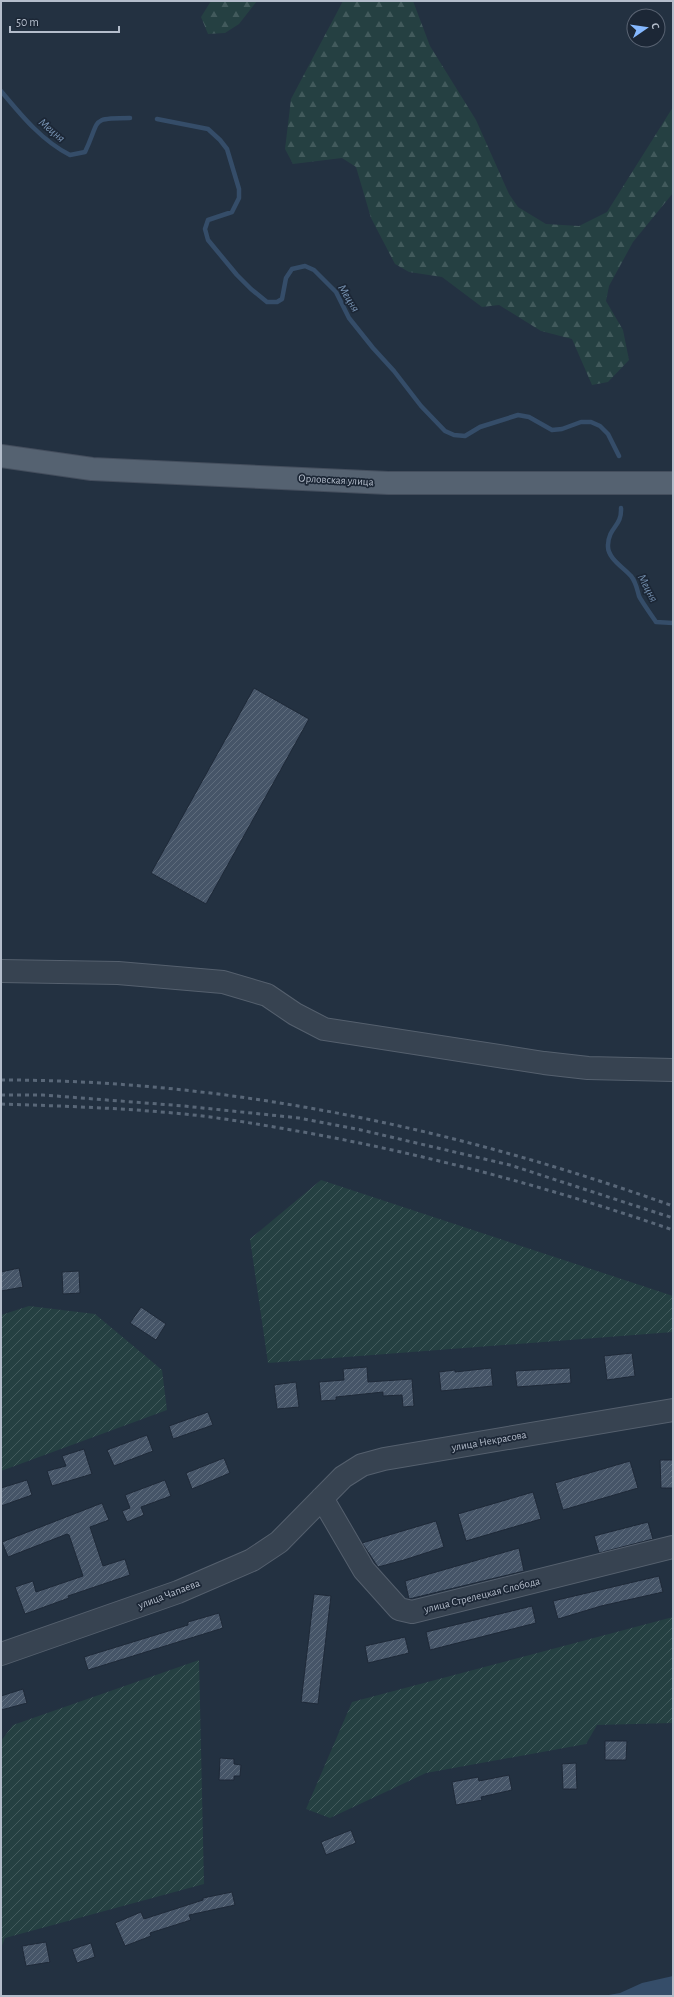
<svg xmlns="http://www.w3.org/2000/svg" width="674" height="1997" font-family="'Alegreya Sans',sans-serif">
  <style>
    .forest { fill: url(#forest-firs) }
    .garden { fill: url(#garden-furrows) }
    .water { fill: #354d69 }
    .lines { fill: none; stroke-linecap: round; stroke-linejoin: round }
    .stream { stroke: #354d69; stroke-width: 4.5 }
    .building { fill: url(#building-hatch); stroke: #1e2938 }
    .minor-casing { stroke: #55606e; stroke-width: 24 }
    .major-casing { stroke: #444e5d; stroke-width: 24 }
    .minor { stroke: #374351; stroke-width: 22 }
    .major { stroke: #556271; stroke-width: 22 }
    .rail { stroke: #596778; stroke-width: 3; stroke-dasharray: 4 4; stroke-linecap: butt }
    .labels { text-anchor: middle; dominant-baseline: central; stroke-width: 3.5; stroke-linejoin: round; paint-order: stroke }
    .street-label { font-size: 11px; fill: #b4bdcb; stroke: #1c2736 }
    .water-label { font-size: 12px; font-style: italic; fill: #7995b5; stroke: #1c2736 }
  </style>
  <defs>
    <pattern id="forest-firs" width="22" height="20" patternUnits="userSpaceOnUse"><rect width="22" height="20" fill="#254042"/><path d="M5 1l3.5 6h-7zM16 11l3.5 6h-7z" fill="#425a5c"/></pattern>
    <pattern id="garden-furrows" width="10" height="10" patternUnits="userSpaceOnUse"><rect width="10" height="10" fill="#254042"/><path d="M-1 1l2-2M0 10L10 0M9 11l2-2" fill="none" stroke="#425a5c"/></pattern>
    <pattern id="building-hatch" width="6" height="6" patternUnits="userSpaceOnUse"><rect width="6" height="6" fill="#465568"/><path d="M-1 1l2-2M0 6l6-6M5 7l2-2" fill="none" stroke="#5e6c7c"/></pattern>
  </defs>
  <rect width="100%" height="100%" fill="#233141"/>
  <path class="forest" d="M211 1H257L239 24 225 33 208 34 201 17Z
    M343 1H413L430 46 476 120 509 194 518 207 546 224 579 226 607 212 673 107V193L633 242 609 286 606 301 623 330 629 360 608 382 592 385 572 339 541 331 499 305 482 307 442 277 409 272 395 264 371 218 356 167 342 158 293 164 285 149 291 99Z"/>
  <path class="garden" d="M321 1180 673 1296V1332L268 1363 250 1239Z
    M29 1306 95 1314 162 1370 167 1410 1 1471V1315Z
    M673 1617V1723L597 1725 586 1744 426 1773 330 1818 306 1809 352 1702Z
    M199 1660 204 1884 5 1938 1 1948V1741L13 1725Z"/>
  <path class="water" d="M673 1976V1996H603L620 1993 642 1983Z"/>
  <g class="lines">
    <path class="stream" d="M1 91C21 115 42 141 70 155L85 152C101 119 89 118 130 118
      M157 119 208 129 220 140 227 149 239 189V198L232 212 208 220 205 229 208 240 237 275 251 289 267 302H277L282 299 286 278 292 269 305 266 314 270 336 292 349 318 373 348 394 371 421 406 445 431 454 435 465 436 480 427 518 415 529 417 552 430 562 429 581 422H591L600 426 608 434 619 456
      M621 508C622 527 609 526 608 545 607 558 623 567 631 576 636 582 637 589 639 596 640 599 654 619 656 622L673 623"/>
  </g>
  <path class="building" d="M254 688 309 719 206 904 151 873Z
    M19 1268 23 1287 1 1291V1272Z
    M79 1271 80 1293 63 1294 62 1272Z
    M141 1307 166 1324 156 1340 130 1323Z
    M632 1353 635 1376 607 1380 604 1356Z
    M367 1367 368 1382 412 1379 414 1406 403 1407 402 1395 383 1396V1392L336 1397V1400L321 1401 319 1382 344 1380 343 1369Z
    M491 1368 493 1386 441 1391 439 1372 455 1370V1372Z
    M570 1368 571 1383 517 1387 515 1371Z
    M296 1382 299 1407 277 1409 274 1385Z
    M208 1412 213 1425 173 1439 169 1426Z
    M147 1435 153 1451 114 1466 107 1450Z
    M84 1449 92 1474 52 1486 47 1471 66 1466 62 1456Z
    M224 1458 230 1473 192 1489 186 1473Z
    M660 1460H673V1488H661Z
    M630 1461 638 1488 563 1510 555 1483Z
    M27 1480 32 1495 1 1506V1488Z
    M165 1480 171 1496 141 1507 144 1515 127 1522 122 1511 130 1508 125 1495Z
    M533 1492 541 1519 466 1541 458 1514Z
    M102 1503 109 1520 90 1527 103 1566 125 1559 130 1575 68 1596 69 1598 25 1614 15 1587 33 1581 36 1592 83 1576 69 1535 67 1534 8 1557 2 1542Z
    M436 1521 444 1547 404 1560 378 1567 362 1543Z
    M648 1522 653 1539 599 1553 594 1536Z
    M519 1548 524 1571 409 1599 405 1581Z
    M659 1576 663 1592 601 1606 558 1619 553 1601Z
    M314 1594 331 1596 318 1704 301 1702Z
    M532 1606 536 1623 430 1650 426 1632Z
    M219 1613 223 1628 88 1670 84 1657 188 1625V1622Z
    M405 1637 409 1653 368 1663 365 1646Z
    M23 1689 27 1703 1 1710V1696Z
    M605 1741H627L626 1760H605Z
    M220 1758 234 1759V1764L241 1765 240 1776H234V1780H219Z
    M576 1763 577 1789H563L562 1764Z
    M509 1775 512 1790 481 1797 482 1800 456 1805 452 1782 478 1777 479 1781Z
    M351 1830 356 1843 326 1855 321 1842Z
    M232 1892 235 1905 189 1915 191 1920 150 1933 151 1936 125 1946 115 1923 141 1912 144 1919 203 1900V1898Z
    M46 1942 50 1962 26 1966 22 1946Z
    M91 1943 95 1957 77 1963 72 1949Z"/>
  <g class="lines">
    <defs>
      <path id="minor" d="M1 971 118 973 223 982 267 995 295 1014 324 1029 544 1063 588 1068 673 1070
        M322 1498 364 1570 399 1609 412 1612 673 1547
        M1 1654 178 1592 252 1560 279 1542 343 1477 362 1465 384 1459 673 1410"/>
      <path id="major" d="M1 456 92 469 388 483H673"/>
    </defs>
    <use href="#minor" class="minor-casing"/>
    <use href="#major" class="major-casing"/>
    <use href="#minor" class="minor"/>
    <use href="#major" class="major"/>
    <path class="rail" d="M1 1080C231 1080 458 1129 673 1206
      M1 1095H43L184 1106 299 1118 361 1130 510 1165 673 1218
      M1 1104C62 1106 123 1108 184 1114 224 1118 263 1125 303 1132 429 1155 552 1188 673 1230"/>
  </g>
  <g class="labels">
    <g class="street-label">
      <text transform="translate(336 480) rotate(3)">Орловская улица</text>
      <text transform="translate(489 1441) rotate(-10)">улица Некрасова</text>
      <text transform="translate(169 1594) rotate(-21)">улица Чапаева</text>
      <text transform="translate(482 1595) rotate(-14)">улица Стрелецкая Слобода</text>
    </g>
    <g class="water-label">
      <text transform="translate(52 130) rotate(40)">Мецня</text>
      <text transform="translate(349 298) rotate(58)">Мецня</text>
      <text transform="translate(648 588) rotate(62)">Мецня</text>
    </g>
  </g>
  <rect width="674" height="1997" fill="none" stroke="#b4bdcb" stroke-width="4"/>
  <g transform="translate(646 28) rotate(77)"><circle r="19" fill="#1c2736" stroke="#596372"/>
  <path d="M0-3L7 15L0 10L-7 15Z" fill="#85b8ff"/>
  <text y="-6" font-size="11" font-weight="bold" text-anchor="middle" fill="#b4bdcb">С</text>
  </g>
  <path d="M10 26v6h109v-6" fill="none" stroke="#b4bdcb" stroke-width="2"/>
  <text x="16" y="26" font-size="12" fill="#b4bdcb" stroke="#1c2736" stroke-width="3" paint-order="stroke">50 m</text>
</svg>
